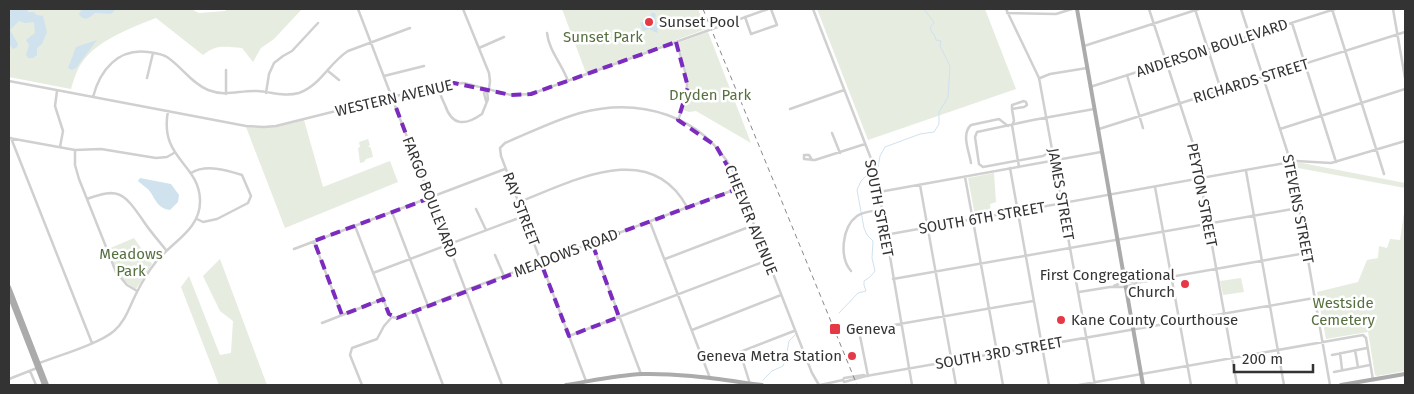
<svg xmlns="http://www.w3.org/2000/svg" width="1414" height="394" font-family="'Fira Sans',sans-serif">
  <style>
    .green { fill: #e6ecdf }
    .water { fill: #cfe2ee }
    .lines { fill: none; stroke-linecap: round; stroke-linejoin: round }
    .stream { stroke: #cfe2ee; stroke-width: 1 }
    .minor { stroke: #d0d0d0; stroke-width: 2.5 }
    .major { stroke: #ababab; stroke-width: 4 }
    .rail { stroke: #888; stroke-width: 1; stroke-dasharray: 5 4; stroke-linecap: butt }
    .marked { fill: none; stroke: #7b2cbf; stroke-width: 4; stroke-dasharray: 10 6; stroke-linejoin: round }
    .poi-dot { fill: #e63946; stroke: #fff; stroke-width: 2 }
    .labels { text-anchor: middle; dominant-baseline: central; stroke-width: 5; stroke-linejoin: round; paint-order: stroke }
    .poi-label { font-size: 15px; fill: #333; stroke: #fff; text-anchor: start }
    .park-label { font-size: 15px; fill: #56703f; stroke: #fff }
    .street-label { font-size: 15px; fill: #333; stroke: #fff }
  </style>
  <rect width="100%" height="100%" fill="#fff"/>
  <path class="green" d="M9 9H191L199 13 225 11 228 9H302L274 39 261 48 253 62 242 48C225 47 217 44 203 55L156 18C133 27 98 40 83 61 77 69 74 79 71 89L9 77Z
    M562 9H698L706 29 586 73Z
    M817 9H985L1016 89 868 140Z
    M708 32 751 143 696 111 689 112 683 110C693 84 686 68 678 43Z
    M304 120 323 187 390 161 398 182 285 228 246 127C267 129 284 125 304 120Z
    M368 139 370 145 368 146 371 148 373 157 366 159 364 162 360 163 358 148 360 147 359 142Z
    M1296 163H1302L1405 183V188L1293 167Z
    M994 173 996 202 990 204 991 213 975 216 968 178Z
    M1404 213 1405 371 1377 376 1375 375 1368 332 1326 339 1317 292 1358 282 1367 260 1378 258 1379 246 1387 248 1390 239 1400 240Z
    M134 238 152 264 136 289C119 280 115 266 108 249Z
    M220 259 267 385H219L181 287 189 276 220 355 231 353 233 321 220 311 203 276Z
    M1241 278 1244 292 1223 295 1220 281Z"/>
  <path class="water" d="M9 9 17 10 18 9H27L28 12H34L37 15 43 16 47 32 42 44 37 48V55L33 58H28L26 55 29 45 26 40 35 33 34 22 25 23 19 21 10 30 18 44 17 47 13 49 9 44Z
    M82 9H116L111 14 95 13C90 17 87 21 81 17L79 14Z
    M652 12 656 14C653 21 660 25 657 33L649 29 643 31 640 23 648 20Z
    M97 40 76 68 72 70 68 68 76 47Z
    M140 178 171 184 179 195 178 202 170 210C159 209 156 201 151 193 148 188 142 185 138 181Z"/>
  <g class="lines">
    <path class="stream" d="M878 167 880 156 885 147 920 134 934 132 939 124V112L948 97 950 66 940 46 941 41 936 40 934 34 932 33 930 27 934 23 933 21 924 9
      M839 313 858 293 866 291 864 285V281L870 277 875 271 872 258 873 241 867 235 864 228 857 190 861 181 872 170
      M763 380 772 371 783 366 786 358 789 341 795 335"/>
    <path class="minor" d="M358 9 502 385
      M463 9 489 73 490 81 489 89
      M813 9 875 169 912 385
      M1006 9 1039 78 1095 385
      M1149 9 1195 150 1237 385
      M1195 9 1221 90
      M1241 9 1291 163 1330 385
      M1332 9 1384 174
      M1393 9 1405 78
      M1007 13 1056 14 1072 9
      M745 17 751 34 777 25 771 9
      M1292 23 1336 162
      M547 33C549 51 562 64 568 81
      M676 42C687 75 693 87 678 120
      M1084 46 1199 9
      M479 48 504 37
      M328 71 339 80
      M1127 75 1143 128
      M384 76 424 66
      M147 78 153 53
      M1040 78 1050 74 1087 68
      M9 81 246 126 264 127 276 126 444 84 464 83 511 95 531 94 768 9
      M438 85C439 92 442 99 445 105 452 126 465 126 482 114L488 99 487 91 484 93 486 101
      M1090 87 1335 9
      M57 91 55 106 63 131 60 147
      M266 93 269 74 274 63 283 56 292 51 318 23
      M226 94V70
      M93 97C100 70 118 48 148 52 154 53 162 54 167 57 182 67 191 83 208 90 226 97 240 90 257 91 272 92 284 97 299 93 321 85 329 63 348 51L410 28
      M790 109 844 90
      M1012 109V105L1024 101 1026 102 1027 105 1024 107 1012 109 1014 121 1012 125 1019 167
      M1099 129 1405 32
      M1280 129 1405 89
      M832 133 840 153
      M9 138 75 150 101 149 156 158 167 157 174 153
      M11 138 92 343
      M75 150V165L79 179 116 272 127 285 137 291
      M1053 150 1043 156 983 167 979 164 975 137 977 132 1033 120 1094 109
      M812 160 809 155H804V159L815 160 865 144
      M971 163C969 151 961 134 971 125L999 119 1008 126
      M1010 168 1049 385
      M1246 171 1284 385
      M191 173C206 164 226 170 242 175L251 196 248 203 217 219 203 222 197 219
      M965 177 1003 385
      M920 185 956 385
      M1155 187 1191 385
      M879 192 1101 152
      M87 199C118 187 124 193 142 219 149 230 158 240 166 250
      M519 202C572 182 650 138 687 207
      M476 209 486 230
      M392 212 428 306
      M650 222 710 378
      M355 226 389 314 392 317
      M885 235 1296 161 1331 163 1405 141
      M314 242 342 315
      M592 243 641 374
      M294 249 505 169
      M495 255 504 276
      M665 259 754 225
      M851 271C839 257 842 227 857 216 864 211 873 211 881 210
      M373 273 524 216
      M893 279 1298 208
      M1114 286 1125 281 1135 282
      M1079 292 1110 287H1126L1136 283 1306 253
      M415 311 443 385
      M392 317 397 318 466 290 739 188
      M322 323 383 299
      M692 330 781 295
      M569 336 768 260
      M1355 350 1358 367
      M1340 353 1342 369
      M1332 355 1367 348
      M37 364C57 356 99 344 114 331 126 321 130 305 137 292 142 282 148 272 155 263 171 242 201 230 200 200 199 163 159 159 168 111
      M30 371 36 385
      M1334 372 1370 365
      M868 376 859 331 1033 301
      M9 379 37 368
      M843 380 844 382 866 376 1314 298
      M586 381 501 156 500 148 505 143C529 133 555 120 580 113 640 97 702 115 733 171L797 335 812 373 819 385
      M750 384 740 352 794 331
      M362 385 350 355 352 348 377 339 384 326 392 317
      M820 385 843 380 844 378 864 375 866 376
      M1079 385 1363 335 1366 338 1373 380"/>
    <path class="major" d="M1077 9 1143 385
      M9 287 47 385
      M9 295 44 385
      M566 385C591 381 617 375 642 374 682 373 723 380 762 385
      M1341 385 1405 374"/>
    <path class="rail" d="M703 9 857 385"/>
  </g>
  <path class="marked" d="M676 42 688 87 678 120 716 146 740 188 592 243 619 317 569 336 541 263 397 318 389 314 383 299 342 315 314 241 430 198 392 97 454 83 511 95 531 94Z"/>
  <g class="poi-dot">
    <circle cx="649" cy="22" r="5"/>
    <circle cx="1185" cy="284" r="5"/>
    <circle cx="1061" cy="320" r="5"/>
    <rect x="829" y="323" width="12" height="12" rx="2.5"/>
    <circle cx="852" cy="356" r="5"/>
  </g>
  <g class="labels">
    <g class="poi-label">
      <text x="659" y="22">Sunset Pool</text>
      <text x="1175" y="275" text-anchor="end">First Congregational<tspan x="1175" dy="17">Church</tspan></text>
      <text x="1071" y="320">Kane County Courthouse</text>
      <text x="846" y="329">Geneva</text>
      <text x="842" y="356" text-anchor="end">Geneva Metra Station</text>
    </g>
    <g class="park-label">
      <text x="603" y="37">Sunset Park</text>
      <text x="710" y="95">Dryden Park</text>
      <text x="131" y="254">Meadows<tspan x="131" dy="17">Park</tspan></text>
      <text x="1343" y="303">Westside<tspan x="1343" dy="17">Cemetery</tspan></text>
    </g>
    <g class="street-label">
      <text transform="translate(1212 48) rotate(-18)">ANDERSON BOULEVARD</text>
      <text transform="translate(1251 81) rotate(-17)">RICHARDS STREET</text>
      <text transform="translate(394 98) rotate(-13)">WESTERN AVENUE</text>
      <text transform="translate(1061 194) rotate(80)">JAMES STREET</text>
      <text transform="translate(1202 195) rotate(79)">PEYTON STREET</text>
      <text transform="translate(430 197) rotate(69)">FARGO BOULEVARD</text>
      <text transform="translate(879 208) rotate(79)">SOUTH STREET</text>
      <text transform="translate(521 209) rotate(69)">RAY STREET</text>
      <text transform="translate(1298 209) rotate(79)">STEVENS STREET</text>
      <text transform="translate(982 218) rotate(-10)">SOUTH 6TH STREET</text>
      <text transform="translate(751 220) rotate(68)">CHEEVER AVENUE</text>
      <text transform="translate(566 253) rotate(-21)">MEADOWS ROAD</text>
      <text transform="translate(999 353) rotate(-10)">SOUTH 3RD STREET</text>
    </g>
  </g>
  <rect width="1414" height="394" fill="none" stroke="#333333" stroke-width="20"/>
  <path d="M1234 364v8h79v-8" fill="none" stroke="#333333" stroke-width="2.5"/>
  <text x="1242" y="364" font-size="15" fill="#333333" stroke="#ffffff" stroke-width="4" paint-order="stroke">200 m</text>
</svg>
